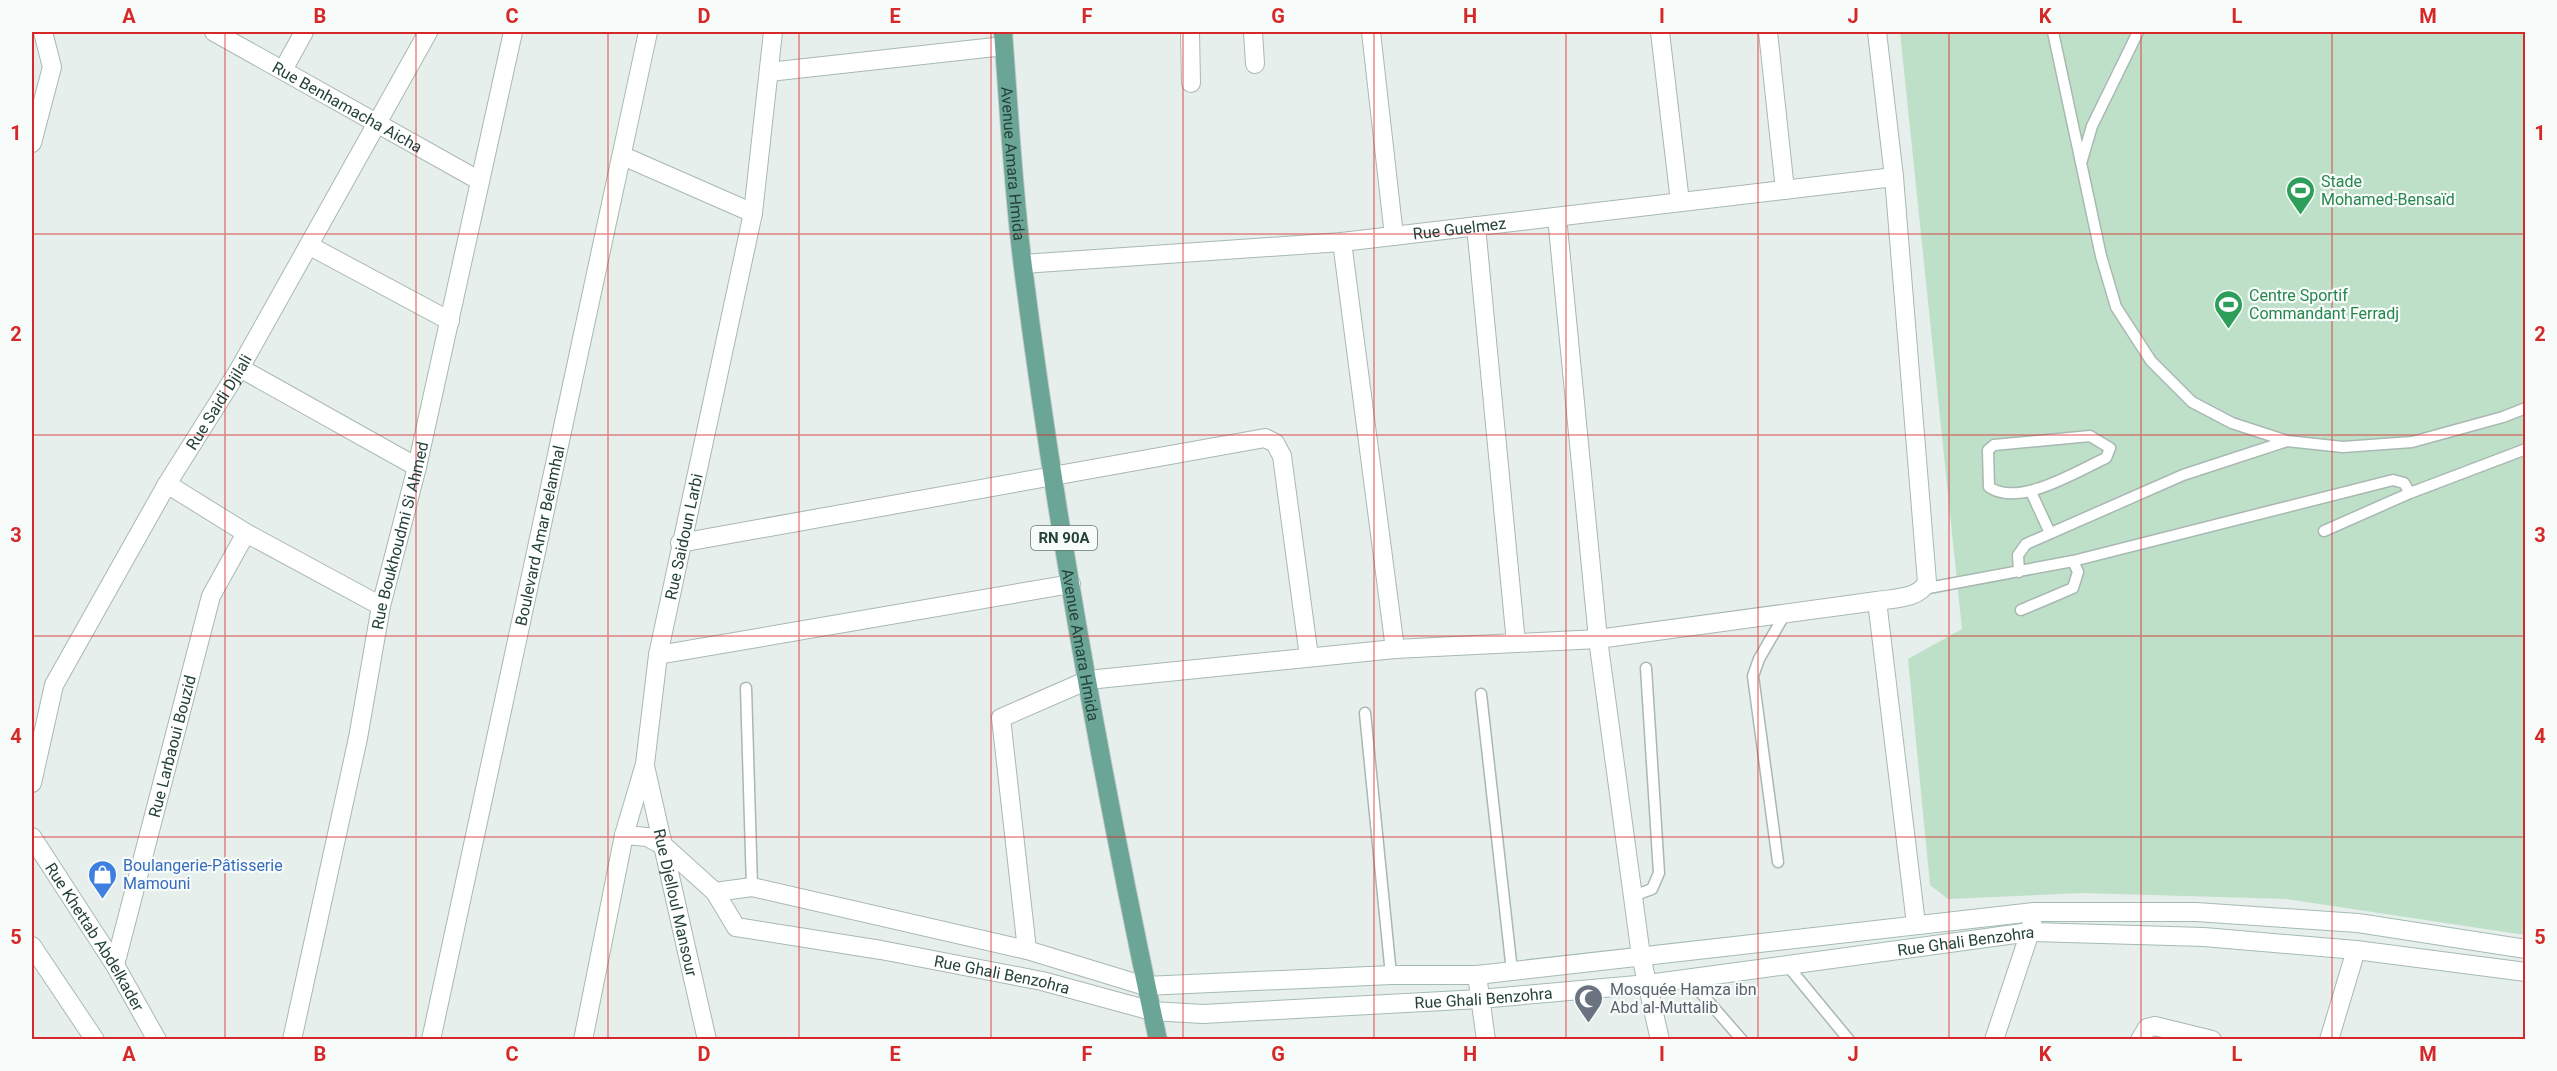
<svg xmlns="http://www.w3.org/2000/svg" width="2557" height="1071" font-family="Roboto,sans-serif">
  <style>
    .green { fill: #bfe0c8 }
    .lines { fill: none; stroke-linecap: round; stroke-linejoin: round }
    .lane-casing { stroke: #a8b8b2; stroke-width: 13 }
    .street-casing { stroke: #a8b8b2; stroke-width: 20 }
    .secondary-casing { stroke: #a4bbb3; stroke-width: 20 }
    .primary-casing { stroke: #c2cac8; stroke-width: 20 }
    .lane { stroke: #fff; stroke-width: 10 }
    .street { stroke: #fff; stroke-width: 18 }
    .secondary { stroke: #fff; stroke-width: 18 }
    .primary { stroke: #6aa596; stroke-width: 18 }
    .grid { fill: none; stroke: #d62828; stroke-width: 1.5; stroke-opacity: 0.55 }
    .labels { text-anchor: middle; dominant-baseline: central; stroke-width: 4.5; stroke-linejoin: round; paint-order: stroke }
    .shield { fill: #f7fbf9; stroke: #637a73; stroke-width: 1.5 }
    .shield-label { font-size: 15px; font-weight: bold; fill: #24423a }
    .street-label { font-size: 16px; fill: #24423a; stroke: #f7fbf9 }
    .leisure-label { font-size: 16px; fill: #27864d; stroke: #f7fbf9; text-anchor: start }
    .shop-label { font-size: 16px; fill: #366cbe; stroke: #f7fbf9; text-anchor: start }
    .worship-label { font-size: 16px; fill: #5b616d; stroke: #f7fbf9; text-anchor: start }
    .neatline { fill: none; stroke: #d62828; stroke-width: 2 }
    .grid-label { font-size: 20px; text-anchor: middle; font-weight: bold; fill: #d62828 }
  </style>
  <rect width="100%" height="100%" fill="#e6efeb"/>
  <path class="green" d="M1900 32H2525V935L2286 899 2083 893 1948 899 1930 885 1908 659 1962 629Z"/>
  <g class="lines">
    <defs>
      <path id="lane" d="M2053 32 2101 256 2116 307 2151 361 2192 402 2232 423 2287 441 2343 447 2412 442 2503 417 2526 408
        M2082 160 2092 126 2138 32
        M2090 436 2110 448 2106 458C2077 471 2019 508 1989 487L1988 450 1994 445Z
        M2031 492 2050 533
        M2324 531 2410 493 2526 449
        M2019 572 2018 555 2026 544 2183 475 2287 441
        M1923 589 2073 561 2393 480 2404 483 2410 493
        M2021 610 2073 588 2078 572 2073 561
        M746 688 752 887
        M1481 694 1512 971
        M1365 713 1391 975
        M1778 862 1753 676 1759 659 1785 614
        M1633 896 1652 889 1659 873 1646 668
        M1787 965 1849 1040
        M1688 978 1742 1040"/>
      <g id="street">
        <path id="s1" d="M214 32 480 181"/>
        <path d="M1190 32 1191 83"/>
        <path d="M1253 32 1255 64"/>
        <path d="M1371 32 1394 236"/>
        <path d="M1660 32 1680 202"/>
        <path d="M1768 32 1785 190"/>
        <path d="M283 70 304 32"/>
        <path d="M769 72 1004 46"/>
        <path d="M32 143 52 67 43 32"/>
        <path d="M623 156 753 213"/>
        <path d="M1557 217 1598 639 1641 956 1660 1040"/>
        <path d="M1476 226 1516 643"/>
        <path d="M1342 242 1395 649"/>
        <path d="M310 246 450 321"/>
        <path id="s2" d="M1023 264 1342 242 1894 177"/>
        <path d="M240 368 417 467"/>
        <path d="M167 484 246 533 381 606"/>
        <path d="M680 543 1265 438 1275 443 1282 456 1309 657"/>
        <path d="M1877 601 1916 924"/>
        <path d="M658 655 1071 584"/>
        <path id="s3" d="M645 766 707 1040"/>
        <path id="s4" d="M32 783 54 685 167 484 240 368 428 32"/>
        <path id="s5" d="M624 835 647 837 664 846 715 892 736 927 881 950 1042 981 1152 1011"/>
        <path d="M715 892 752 887 1027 950 1145 986"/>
        <path d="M1027 950 1001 718 1088 680 1395 649 1598 639 1877 601C1895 598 1919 599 1927 582L1894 177 1877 32"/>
        <path id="s6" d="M115 965 211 596 246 533"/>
        <path d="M1477 975 1486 1040"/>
        <path id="s7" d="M292 1040 358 738 381 606 417 467 513 32"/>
        <path id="s8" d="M431 1040 648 32"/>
        <path id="s9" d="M583 1040 624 835 645 764 658 655 753 213 773 32"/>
        <path d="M1994 1040 2030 932 2034 912"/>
        <path d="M2140 1040 2147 1028 2155 1026 2212 1040"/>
        <path d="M2329 1040 2356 950"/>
      </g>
      <g id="secondary">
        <path id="s10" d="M32 837 115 965 157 1040"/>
        <path d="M32 946 95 1040"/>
        <path d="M1145 986 1391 975H1477L2034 912H2196L2358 923 2526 949"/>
        <path id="s11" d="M1152 1011 1203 1014 1480 999 1648 984 2030 932 2204 937 2356 950 2526 972"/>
      </g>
      <g id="primary">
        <path id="s12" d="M1003 32C1009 110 1013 189 1023 267 1056 526 1103 784 1158 1040"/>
      </g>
    </defs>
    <use href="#lane" class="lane-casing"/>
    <use href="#street" class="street-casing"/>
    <use href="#secondary" class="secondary-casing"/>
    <use href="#primary" class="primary-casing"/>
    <use href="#lane" class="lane"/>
    <use href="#street" class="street"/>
    <use href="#secondary" class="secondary"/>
    <use href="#primary" class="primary"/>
  </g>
  <path class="grid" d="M225 32V1040M416 32V1040M608 32V1040M799 32V1040M991 32V1040M1183 32V1040M1374 32V1040M1566 32V1040M1758 32V1040M1949 32V1040M2141 32V1040M2332 32V1040M32 234H2526M32 435H2526M32 636H2526M32 837H2526"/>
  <defs>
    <symbol id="stadium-pin" viewBox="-11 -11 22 30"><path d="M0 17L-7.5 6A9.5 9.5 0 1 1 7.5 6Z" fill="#2e9e5b" stroke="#f7fbf9"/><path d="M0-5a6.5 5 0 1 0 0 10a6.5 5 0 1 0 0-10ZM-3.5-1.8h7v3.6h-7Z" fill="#fff"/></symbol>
    <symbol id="shop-pin" viewBox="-11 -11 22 30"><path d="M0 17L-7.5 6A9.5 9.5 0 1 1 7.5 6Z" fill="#3f7fe0" stroke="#f7fbf9"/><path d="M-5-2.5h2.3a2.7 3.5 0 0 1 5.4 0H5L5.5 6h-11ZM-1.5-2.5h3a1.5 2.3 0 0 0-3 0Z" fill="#fff"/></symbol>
    <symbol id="mosque-pin" viewBox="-11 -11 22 30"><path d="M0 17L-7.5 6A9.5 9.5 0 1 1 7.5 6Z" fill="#6b7280" stroke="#f7fbf9"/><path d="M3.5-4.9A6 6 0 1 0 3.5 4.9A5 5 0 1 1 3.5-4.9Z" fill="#fff"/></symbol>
  </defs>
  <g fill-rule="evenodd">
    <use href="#stadium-pin" x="2284" y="174" width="33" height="45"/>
    <use href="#stadium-pin" x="2212" y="288" width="33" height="45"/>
    <use href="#shop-pin" x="86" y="858" width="33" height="45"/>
    <use href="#mosque-pin" x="1572" y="982" width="33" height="45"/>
  </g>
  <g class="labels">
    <rect class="shield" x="1031" y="526" width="66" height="24" rx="4.5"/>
    <g class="shield-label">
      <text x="1064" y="538">RN 90A</text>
    </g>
    <g class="street-label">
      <text stroke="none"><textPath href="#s1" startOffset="153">Rue Benhamacha Aicha</textPath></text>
      <text stroke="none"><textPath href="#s12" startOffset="132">Avenue Amara Hmida</textPath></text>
      <text stroke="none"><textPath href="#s2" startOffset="438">Rue Guelmez</textPath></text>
      <text stroke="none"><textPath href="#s4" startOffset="428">Rue Saidi Djilali</textPath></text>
      <text stroke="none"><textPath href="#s7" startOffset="516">Rue Boukhoudmi Si Ahmed</textPath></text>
      <text stroke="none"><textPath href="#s8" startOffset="516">Boulevard Amar Belamhal</textPath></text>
      <text stroke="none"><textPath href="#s9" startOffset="514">Rue Saidoun Larbi</textPath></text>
      <text stroke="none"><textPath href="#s12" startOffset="618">Avenue Amara Hmida</textPath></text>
      <text stroke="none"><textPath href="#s6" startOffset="226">Rue Larbaoui Bouzid</textPath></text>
      <text stroke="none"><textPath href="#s3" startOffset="140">Rue Djelloul Mansour</textPath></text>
      <text stroke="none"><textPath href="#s10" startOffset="118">Rue Khettab Abdelkader</textPath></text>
      <text stroke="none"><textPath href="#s11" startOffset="818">Rue Ghali Benzohra</textPath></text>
      <text stroke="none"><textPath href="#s5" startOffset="422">Rue Ghali Benzohra</textPath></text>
      <text stroke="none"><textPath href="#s11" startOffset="332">Rue Ghali Benzohra</textPath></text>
    </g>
    <g class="leisure-label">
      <text x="2321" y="181">Stade<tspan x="2321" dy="18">Mohamed-Bensaïd</tspan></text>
      <text x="2249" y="295">Centre Sportif<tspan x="2249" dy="18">Commandant Ferradj</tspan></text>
    </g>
    <g class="shop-label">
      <text x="123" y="865">Boulangerie-Pâtisserie<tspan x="123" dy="18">Mamouni</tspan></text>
    </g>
    <g class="worship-label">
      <text x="1610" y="989">Mosquée Hamza ibn<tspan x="1610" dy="18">Abd al-Muttalib</tspan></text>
    </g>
  </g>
  <rect width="2557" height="1071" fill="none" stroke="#f7fbf9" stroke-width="66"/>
  <rect x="33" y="33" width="2491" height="1005" class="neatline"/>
  <g class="grid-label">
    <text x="129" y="23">A</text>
    <text x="320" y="23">B</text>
    <text x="512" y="23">C</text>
    <text x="704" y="23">D</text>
    <text x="895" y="23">E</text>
    <text x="1087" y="23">F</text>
    <text x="1278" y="23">G</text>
    <text x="1470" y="23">H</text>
    <text x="1662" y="23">I</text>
    <text x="1853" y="23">J</text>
    <text x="2045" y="23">K</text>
    <text x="2237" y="23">L</text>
    <text x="2428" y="23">M</text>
    <text x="16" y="140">1</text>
    <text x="2540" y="140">1</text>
    <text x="16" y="341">2</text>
    <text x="2540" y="341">2</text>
    <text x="16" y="542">3</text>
    <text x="2540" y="542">3</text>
    <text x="16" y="743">4</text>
    <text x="2540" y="743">4</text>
    <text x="16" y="944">5</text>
    <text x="2540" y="944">5</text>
    <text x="129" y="1061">A</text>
    <text x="320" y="1061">B</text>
    <text x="512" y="1061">C</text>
    <text x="704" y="1061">D</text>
    <text x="895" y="1061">E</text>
    <text x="1087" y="1061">F</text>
    <text x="1278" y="1061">G</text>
    <text x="1470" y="1061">H</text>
    <text x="1662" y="1061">I</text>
    <text x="1853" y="1061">J</text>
    <text x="2045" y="1061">K</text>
    <text x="2237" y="1061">L</text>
    <text x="2428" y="1061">M</text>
  </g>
</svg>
